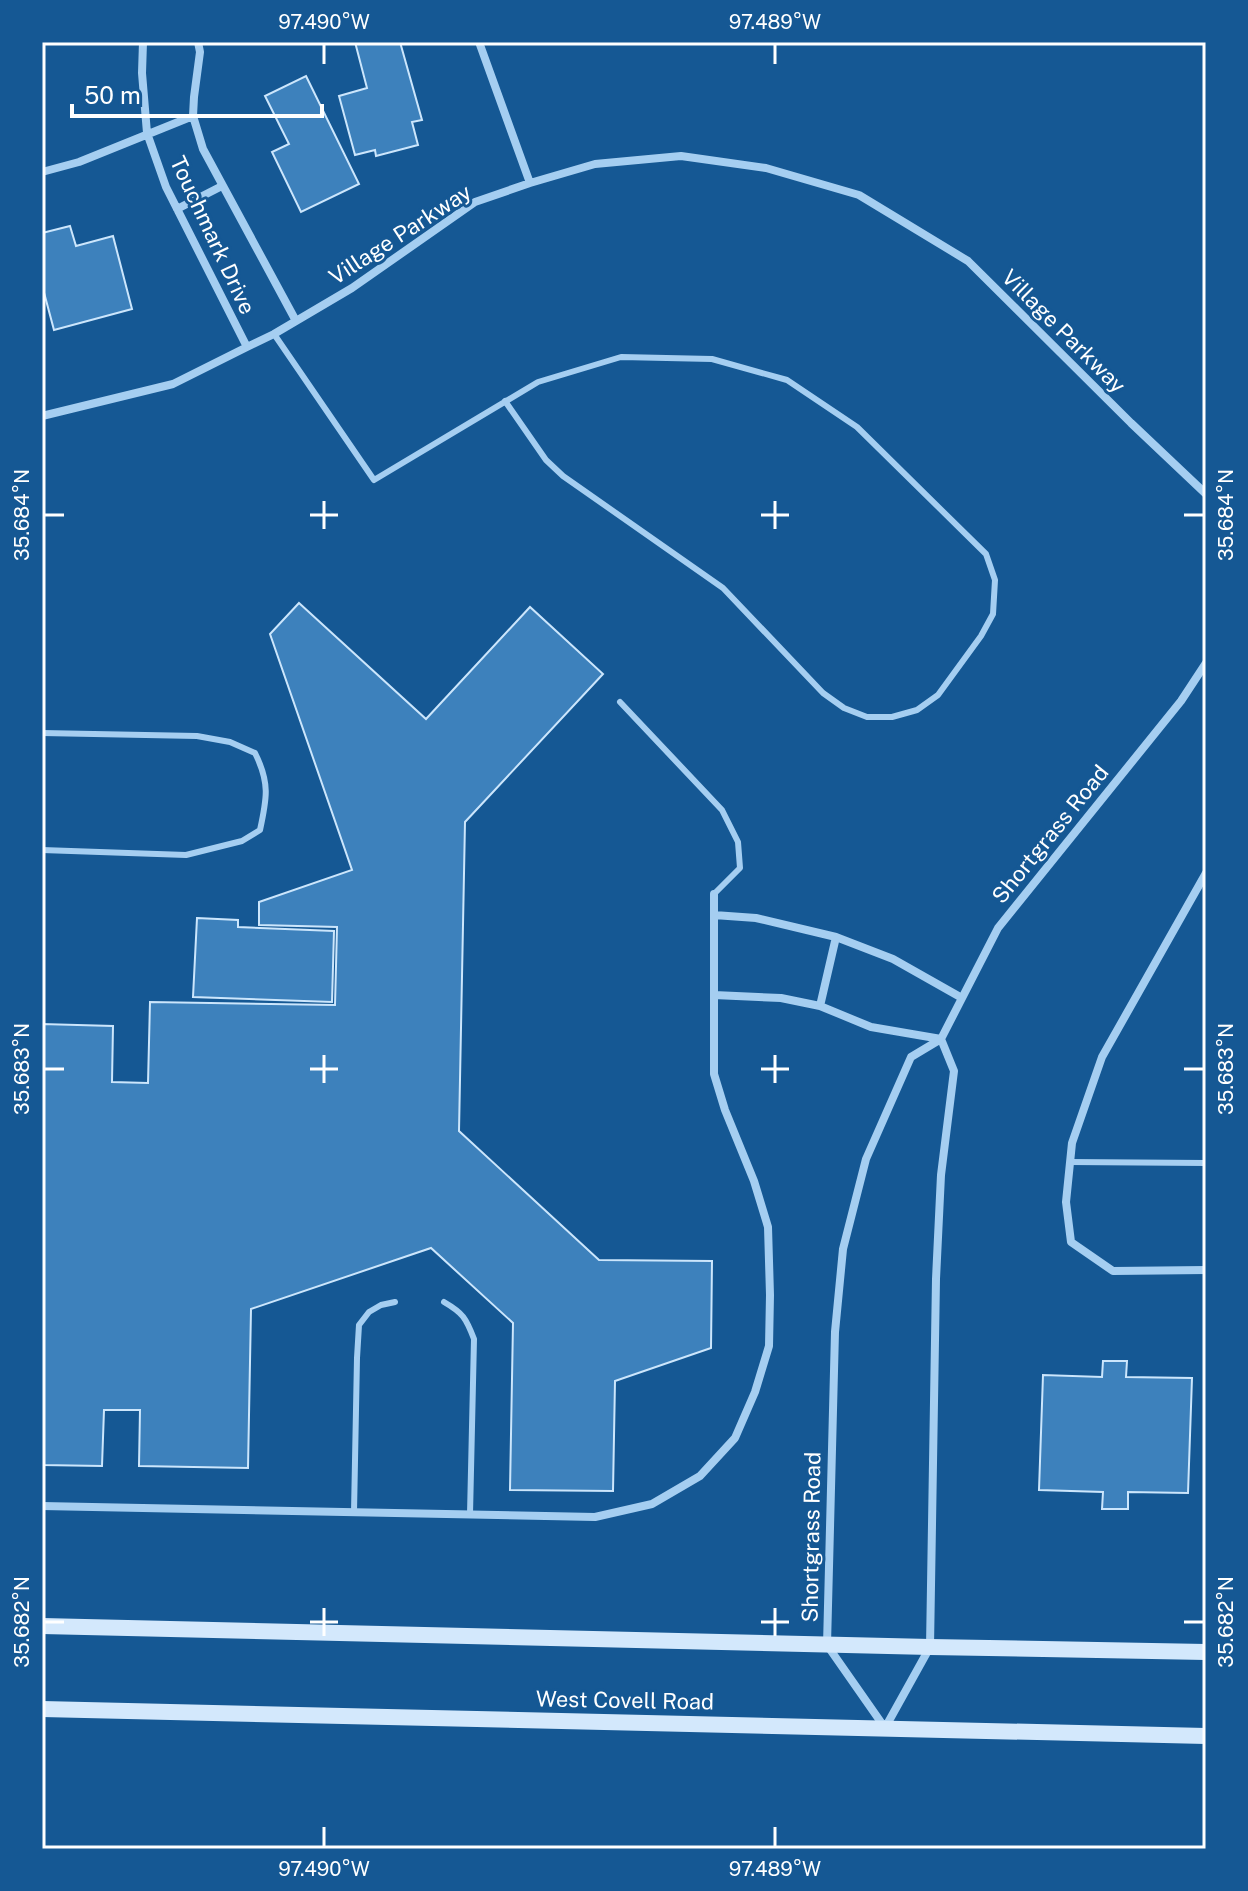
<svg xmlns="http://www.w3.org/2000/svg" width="1248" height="1891" font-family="'Public Sans',sans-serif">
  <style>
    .building { fill: #3d81bc; stroke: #cce6fc; stroke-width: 2 }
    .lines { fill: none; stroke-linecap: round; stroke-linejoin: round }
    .lane { stroke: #a5cef1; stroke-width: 6 }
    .street { stroke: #a5cef1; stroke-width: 8 }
    .secondary { stroke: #d3e8fc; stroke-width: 16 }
    .ticks { fill: none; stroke: #fff; stroke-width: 3 }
    .labels { text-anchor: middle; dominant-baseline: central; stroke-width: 6; stroke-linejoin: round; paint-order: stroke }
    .street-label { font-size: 22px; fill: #fff; stroke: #155894 }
    .neatline { fill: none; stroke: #fff; stroke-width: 3 }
    .ticks-label { font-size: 20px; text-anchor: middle; fill: #fff }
  </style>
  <rect width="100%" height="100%" fill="#155894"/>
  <path class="building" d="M355 42H400L422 120 412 122 418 145 376 156 375 150 355 155 339 96 367 88Z
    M306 76 359 184 301 212 272 152 289 144 265 96Z
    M70 226 76 246 113 236 132 309 54 330 42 285V233Z
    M299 603 426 719 530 607 603 674 465 822 459 1131 599 1260 712 1261 711 1348 615 1381 613 1491 510 1490 513 1323 431 1248 251 1309 248 1468 139 1466 140 1410H104L102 1466 42 1465V1024L113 1026 112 1082 148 1083 150 1002 335 1005 337 927 259 925V902L352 870 270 634Z
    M197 918 238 920V927L334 931 332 1002 193 997Z
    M1103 1361H1127L1126 1377 1192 1378 1188 1493 1128 1492V1509H1102L1103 1492 1039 1490 1043 1375 1102 1377Z"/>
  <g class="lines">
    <path class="lane" d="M274 334 374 480 538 382 621 357 712 359 787 380 857 427 986 554 995 580 993 614 981 636 938 695 917 710 892 717H867L844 708 823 693 723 588 563 476 546 460 505 401
      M620 702 722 810 738 842 740 868 714 894
      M42 733 197 736 230 742 255 753C270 783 267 798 260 830L242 841 186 855 42 850
      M1070 1162 1206 1163
      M444 1302C463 1313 466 1318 474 1339L470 1514
      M354 1512 357 1358 359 1325 369 1312 381 1305 395 1302"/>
    <path class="street" d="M143 42 142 73 147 133 166 187 247 347
      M198 42 200 52 194 97 193 116 203 149 296 321
      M479 42 530 183
      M42 172 79 162 193 116
      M177 209 222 186
      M42 416 173 384 247 347 274 334 352 288 475 202 530 183 595 164 681 156 766 168 859 195 968 261 1131 423 1206 494
      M1206 873 1102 1057 1072 1143 1066 1202 1071 1242 1113 1271 1206 1270
      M714 915 756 918 836 937 893 959 962 998
      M714 995 781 998 820 1006 871 1027 941 1039
      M820 1006 836 937
      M941 1039 954 1071 941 1175 936 1279 930 1647 885 1728 827 1645 835 1332 843 1249 866 1159 911 1057 941 1039 998 928 1181 701 1206 663
      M42 1506 595 1517 652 1504 700 1476 735 1438 755 1392 769 1346 770 1295 768 1227 754 1181 725 1110 714 1074V894"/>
    <path class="secondary" d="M42 1626 930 1647 1206 1652
      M42 1709 1206 1736"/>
  </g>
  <path class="ticks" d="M324 44V64M775 44V64M324 501V529M775 501V529M44 515H64M310 515H338M761 515H789M1184 515H1204M324 1055V1083M775 1055V1083M44 1069H64M310 1069H338M761 1069H789M1184 1069H1204M324 1608V1636M775 1608V1636M44 1622H64M310 1622H338M761 1622H789M1184 1622H1204M324 1827V1847M775 1827V1847"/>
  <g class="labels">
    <g class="street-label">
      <text transform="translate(400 234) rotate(-33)">Village Parkway</text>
      <text transform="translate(213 235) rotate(65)">Touchmark Drive</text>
      <text transform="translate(1064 331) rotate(45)">Village Parkway</text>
      <text transform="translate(1050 834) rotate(-51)">Shortgrass Road</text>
      <text transform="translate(811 1537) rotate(-89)">Shortgrass Road</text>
      <text transform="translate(625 1700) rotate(1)">West Covell Road</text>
    </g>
  </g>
  <rect width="1248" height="1891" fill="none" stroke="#155894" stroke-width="88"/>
  <path d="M72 104v12h250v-12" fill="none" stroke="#ffffff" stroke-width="4"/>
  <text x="84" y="104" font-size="24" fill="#ffffff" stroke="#155894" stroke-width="6" paint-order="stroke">50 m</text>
  <rect x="44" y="44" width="1160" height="1803" class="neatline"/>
  <g class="ticks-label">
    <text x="324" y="29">97.490°W</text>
    <text x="775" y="29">97.489°W</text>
    <text transform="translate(22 515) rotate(-90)" y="7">35.684°N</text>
    <text transform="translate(1226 515) rotate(-90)" y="7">35.684°N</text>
    <text transform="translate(22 1069) rotate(-90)" y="7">35.683°N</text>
    <text transform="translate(1226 1069) rotate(-90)" y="7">35.683°N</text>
    <text transform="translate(22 1622) rotate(-90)" y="7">35.682°N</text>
    <text transform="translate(1226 1622) rotate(-90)" y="7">35.682°N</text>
    <text x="324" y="1876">97.490°W</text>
    <text x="775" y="1876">97.489°W</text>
  </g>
</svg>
